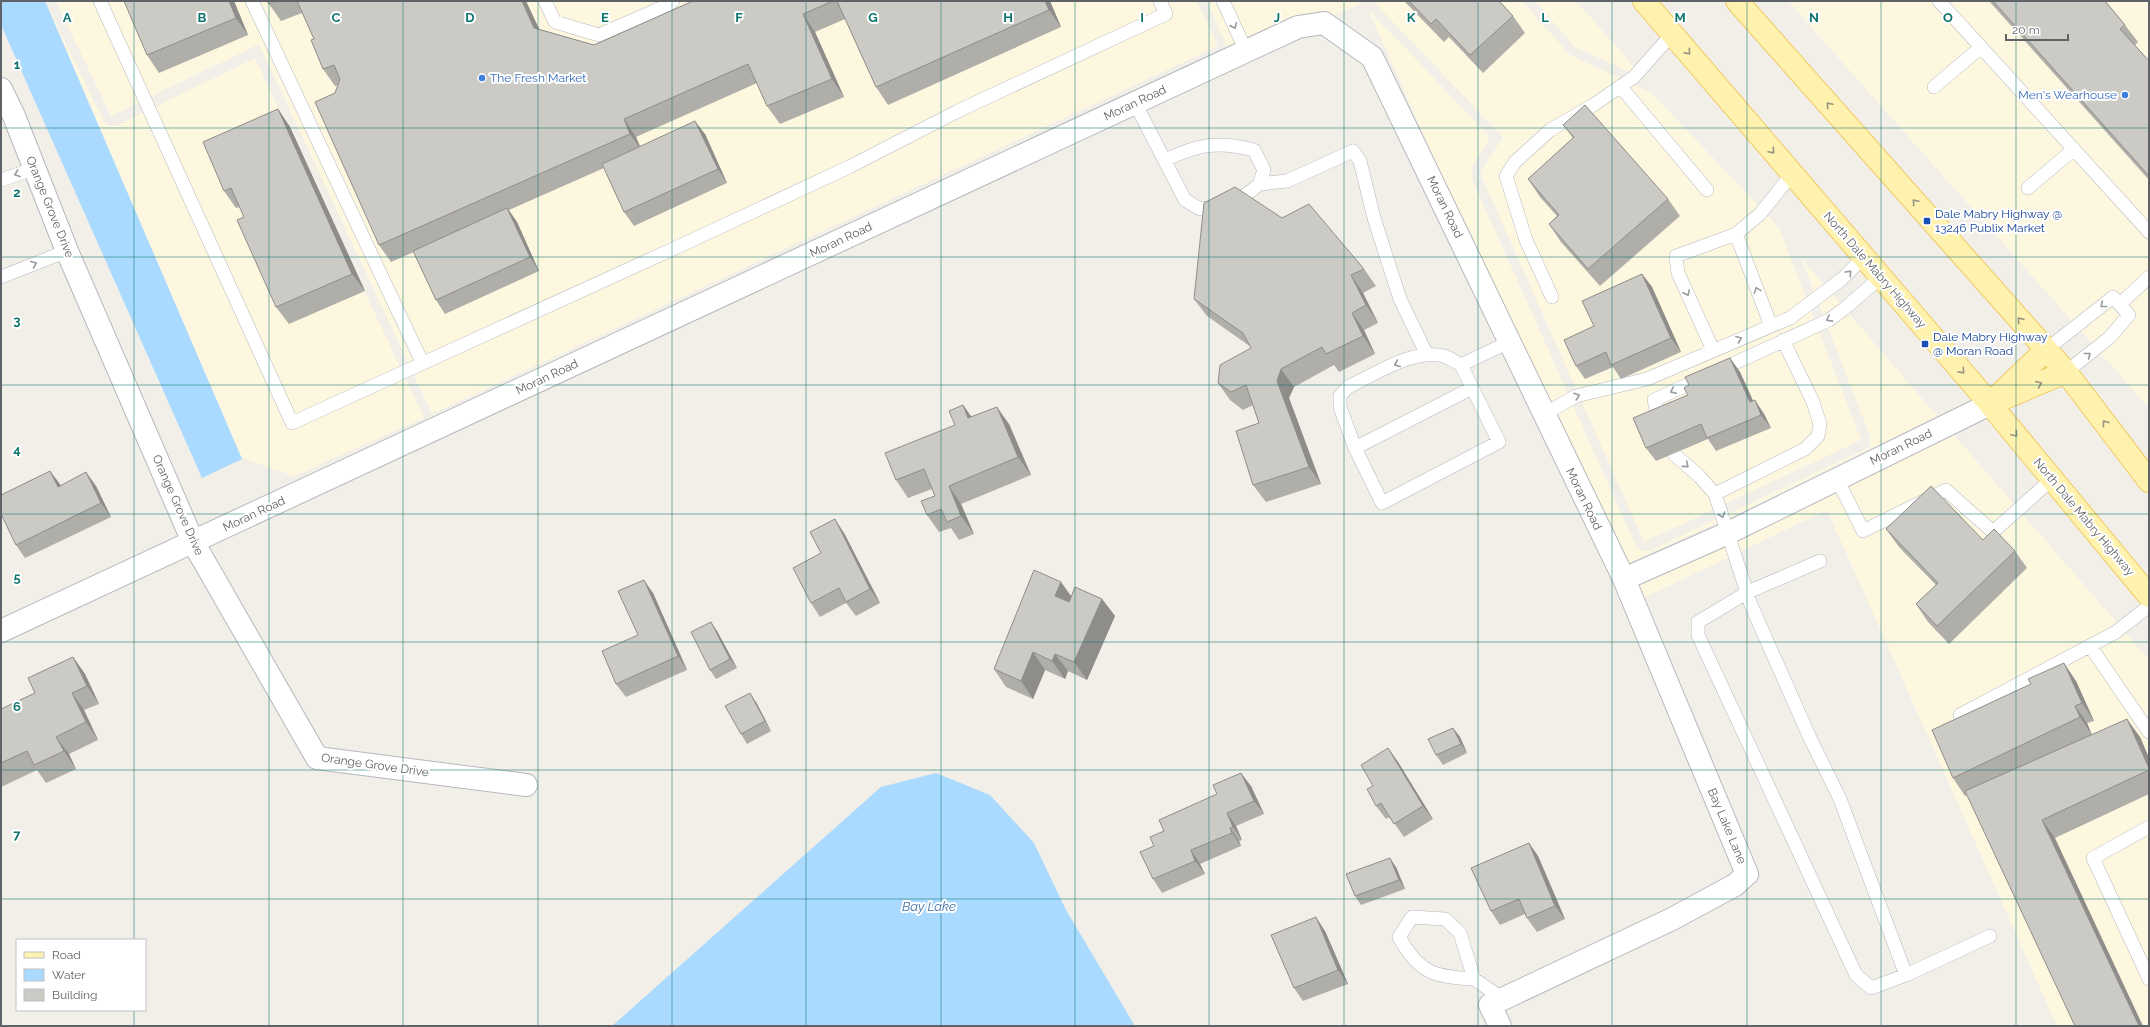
<svg xmlns="http://www.w3.org/2000/svg" width="2150" height="1027" font-family="Raleway,sans-serif">
  <style>
    .commercial { fill: #fef7e0 }
    .water { fill: #aadaff }
    .lines { fill: none; stroke-linecap: round; stroke-linejoin: round }
    .service-casing { stroke: #b5b8bc; stroke-width: 14 }
    .minor-casing { stroke: #b5b8bc; stroke-width: 24 }
    .primary-casing { stroke: #f2c960; stroke-width: 24 }
    .service { stroke: #fff; stroke-width: 13 }
    .minor { stroke: #fff; stroke-width: 22 }
    .primary { stroke: #fff2af; stroke-width: 22 }
    .wall { fill: #afaea9 }
    .shaded-wall { fill: #8f8d8a }
    .building { fill: #cccac5; stroke: #8f8d8a }
    .oneway { stroke: #979a9d }
    .oneway2 { stroke: #979581 }
    .grid { fill: none; stroke: #0f766e; stroke-width: 1; stroke-opacity: 0.55 }
    .shop-dot { fill: #3f7fe0; stroke: #fff; stroke-width: 1.5 }
    .transit-dot { fill: #1a4fb4; stroke: #fff; stroke-width: 1.5 }
    .labels { text-anchor: middle; dominant-baseline: central; stroke-width: 4; stroke-linejoin: round; paint-order: stroke }
    .shop-label { font-size: 12px; fill: #366cbe; stroke: #fff; text-anchor: start }
    .street-label { font-size: 12px; fill: #5f6368; stroke: #fff }
    .transit-label { font-size: 12px; fill: #164399; stroke: #fff; text-anchor: start }
    .water-label { font-size: 13px; font-style: italic; fill: #4174aa; stroke: #fff }
    .grid-label { font-size: 13px; text-anchor: middle; font-weight: bold; fill: #0f766e; stroke: #fff; stroke-width: 4; stroke-linejoin: round; paint-order: stroke }
  </style>
  <rect width="100%" height="100%" fill="#f1efe8"/>
  <path class="commercial" d="M45 1 103 120 107 125 116 126 255 58 424 418 294 476 242 458Z
    M56 1H1197L1218 46 432 414 259 44 111 116Z
    M1207 1H1362L1363 3 1333 16 1321 11 1296 15 1227 47Z
    M1373 1H1522L1570 55 1652 93 1779 228 1861 440 1644 542 1480 173 1503 137Z
    M1535 1H1576L1645 79 1575 47Z
    M1788 1H2149V408Z
    M1368 9 1490 137 1472 167 1471 177 1636 546 1640 550 1649 551 1866 449 1870 445V436L1801 258 1937 416 1731 517 1628 563 1442 176Z
    M1954 435 2149 660V1026H2057L1827 510 1644 598 1638 585 1741 539Z"/>
  <path class="water" d="M1 1H45L242 459 202 478 1 25Z
    M936 773 990 795 1034 843 1066 910 1135 1026H612L881 787Z"/>
  <g class="lines">
    <defs>
      <path id="service" d="M100 1 292 423 686 243 849 167 958 111 1166 14 1160 1
        M252 1 422 362
        M545 1 555 22 599 35 668 5 673 1
        M1223 1 1246 51
        M1939 1 2149 232
        M1620 86 1707 190
        M1934 87 1981 47
        M1135 103 1185 200 1200 209C1219 207 1243 200 1258 185 1261 182 1262 175 1264 170L1254 150C1217 141 1199 144 1165 160
        M1 180 33 169
        M1259 184 1287 181 1353 151 1360 161 1374 218 1400 299 1427 355
        M2028 188 2074 149
        M1736 234 1771 326
        M1 277 67 251
        M1552 297 1526 240 1506 176 1515 162 1550 130 1592 106 1634 77 1672 34
        M2120 304 2149 277
        M1713 350 1678 273 1676 256 1736 234 1760 214 1792 174
        M2046 350 2113 297 2129 315 2109 338 2066 372
        M1472 388 1355 448 1382 503 1499 442 1461 365 1509 342
        M1543 415 1576 396 1647 379 1790 318 1842 279 1864 257
        M1661 424 1654 400 1829 320 1844 309 1881 277
        M1355 448 1340 407V396L1348 387C1376 374 1411 349 1444 356 1450 358 1456 362 1461 365
        M1674 454 1699 476 1715 494 1751 605 1810 738 1840 799 1906 975 1990 936
        M1837 479 1863 531 1946 490 1993 532 2052 479
        M1715 494 1805 449 1818 436 1820 424 1813 402 1783 340
        M1820 561 1748 592 1698 622V635L1856 975 1871 988 1906 975
        M2090 646 2149 732
        M1960 715 2116 632 2149 606
        M2149 827 2093 858 2149 979
        M1474 979C1434 977 1419 973 1399 937L1412 917 1445 919 1460 933 1474 979 1503 999"/>
      <path id="minor" d="M1 89 14 116 67 251 193 542 317 758 526 785
        M1624 579 1728 533 1990 404
        M1 631 1298 27 1324 23 1372 57 1624 579 1747 874 1735 885 1672 919 1490 1005 1500 1026"/>
      <path id="primary" d="M1644 1 1990 404 2149 596
        M1737 1 2066 372 2149 481
        M1998 396 2046 350
        M1990 404 2066 372"/>
    </defs>
    <use href="#service" class="service-casing"/>
    <use href="#minor" class="minor-casing"/>
    <use href="#primary" class="primary-casing"/>
    <use href="#service" class="service"/>
    <use href="#minor" class="minor"/>
    <use href="#primary" class="primary"/>
  </g>
  <path class="wall" d="M234 1 248 35 159 73 147 55Z
    M267 1H526L539 29 594 45 693 1H1050L1061 27 888 105 876 87 845 19 815 32 844 97 780 124 767 106 757 83 636 137 640 147 705 134 727 183 634 226 624 212 604 168 509 210 517 222 539 271 445 314 436 300 414 252 391 262 379 245 335 93 338 85 335 86 323 69 314 39 302 13 281 21Z
    M1404 1H1499L1513 16 1525 33 1483 73 1449 37 1444 42Z
    M1989 1H2105L2125 25 2138 42 2135 45 2149 61V180Z
    M278 109 290 127 365 291 289 324 276 307 244 217 240 207 236 208 224 191Z
    M1563 125 1668 199 1680 216 1600 286 1561 242 1549 224 1557 216 1540 197 1528 179 1573 138Z
    M1282 218 1364 269 1376 286 1363 293 1378 323 1364 330 1375 354 1339 372 1334 365 1294 387 1289 398 1321 484 1266 502 1253 485 1259 423 1253 405 1243 410 1230 400 1218 383 1251 348V347L1207 316 1194 299Z
    M1642 274 1652 287 1681 352 1621 379 1613 367 1585 379 1576 366 1594 326Z
    M1730 358 1740 372 1753 401 1764 414 1771 428 1716 451 1708 439 1656 461 1646 448 1688 395 1689 385Z
    M963 405 971 417 1009 424 1031 475 961 504 974 534 959 540 951 528 939 532 927 515 935 496 932 489 908 498 896 480 955 425Z
    M60 485 96 486 111 517 25 558 16 545Z
    M1886 529 1983 540 2015 551 2027 568 1949 644 1928 622 1916 604 1936 585 1899 547Z
    M844 533 880 603 856 616 846 603 820 617 811 603 821 553Z
    M653 593 687 670 626 697 616 684 638 635Z
    M1072 597 1102 599 1115 616 1087 680 1068 671 1065 679 1045 670 1033 699 1006 687 994 669Z
    M717 631 737 668 716 679 710 670Z
    M73 657 85 674 99 704 84 710 98 740 69 754 76 769 46 783 37 770 1 787V709L35 693Z
    M2076 681 2094 721 2087 723 2092 735 2140 737 2149 758V794L2055 838 1967 795 1965 796 1953 778Z
    M756 702 771 731 747 744 741 734Z
    M1453 728 1460 737 1467 753 1443 765 1436 755Z
    M1388 748 1398 762 1433 819 1404 837 1390 817 1386 819 1376 806 1373 786Z
    M1251 786 1264 814 1236 826 1242 840 1239 841 1241 846 1200 864 1205 874 1162 893 1153 879 1154 846 1164 831Z
    M1529 843 1538 856 1565 919 1537 932 1527 918 1525 914 1500 925 1491 911Z
    M1396 867 1405 889 1361 905 1355 896Z
    M1325 931 1348 984 1303 1001 1294 988Z"/>
  <path class="shaded-wall" d="M229 1H234L248 35 236 18Z
    M522 1H526L547 46 534 28Z
    M1045 1H1050L1061 27 1049 10Z
    M803 14 815 32 844 97 832 79Z
    M278 109 290 127 365 291 352 274Z
    M624 119 636 137 642 151 630 134Z
    M695 121 705 134 727 183 718 169Z
    M507 208 517 222 539 271 530 257Z
    M1642 274 1652 287 1681 352 1671 338Z
    M1351 275 1363 293 1378 323 1366 305Z
    M1352 313 1364 330 1375 354 1363 336Z
    M1730 358 1740 372 1760 416 1750 402Z
    M1281 369 1294 387 1289 398 1321 484 1309 467 1277 381Z
    M1755 400 1764 414 1771 428 1761 415Z
    M963 405 976 423 968 418Z
    M997 407 1009 424 1031 475 1018 457Z
    M50 471 60 484 67 500 58 487Z
    M86 472 96 486 111 517 101 503Z
    M949 486 961 504 974 534 961 516Z
    M835 519 844 533 880 603 870 589Z
    M644 580 653 593 687 670 678 656Z
    M1061 582 1074 600 1068 613 1055 596Z
    M1102 599 1115 616 1087 680 1074 662Z
    M711 622 717 631 737 668 730 659Z
    M1033 652 1045 670 1033 699 1021 681Z
    M1055 654 1068 671 1065 679 1052 661Z
    M73 657 85 674 99 704 87 686Z
    M2064 663 2076 681 2094 721 2082 703Z
    M72 693 84 710 98 740 86 722Z
    M750 693 756 702 771 731 765 721Z
    M2075 706 2087 723 2092 735 2080 717Z
    M2127 719 2140 737 2149 758V768Z
    M1453 728 1460 737 1467 753 1461 744Z
    M56 737 69 754 76 769 64 751Z
    M1388 748 1398 762 1433 819 1423 806Z
    M1241 773 1251 786 1264 814 1254 801Z
    M1227 813 1236 826 1242 840 1233 827Z
    M2042 820 2055 838 2143 1026H2139Z
    M1230 828 1239 841 1241 846 1232 833Z
    M1529 843 1538 856 1565 919 1555 906Z
    M1191 850 1200 864 1205 874 1195 861Z
    M1390 858 1396 867 1405 889 1399 880Z
    M1316 917 1325 931 1348 984 1338 970Z"/>
  <path class="building" d="M124 1H229L236 18 147 55Z
    M267 1H275L269 4Z
    M297 1H522L534 28 594 45 693 1H833L803 14 832 79 767 106 748 64 624 119 630 134 379 245 315 102 335 93 340 79 334 65 323 69 311 40 314 39Z
    M837 1H1045L1049 10 876 87Z
    M1409 1H1499L1513 16 1470 55 1436 19 1431 24Z
    M1993 1H2105L2125 25 2120 29 2149 61V176Z
    M1585 105 1668 199 1588 269 1549 224 1559 215 1528 179 1574 137 1563 125Z
    M278 109 352 274 276 307 237 220 244 217 231 188 224 191 203 142Z
    M695 121 718 169 624 212 602 164Z
    M1235 187 1282 218 1309 204 1364 269 1351 275 1366 305 1352 313 1363 336 1326 354 1322 347 1281 369 1277 381 1309 467 1253 485 1236 431 1259 423 1246 385 1231 392 1218 383 1220 365 1251 348 1243 333 1194 299 1204 203Z
    M507 208 530 257 436 300 413 251Z
    M1642 274 1671 338 1611 365 1606 352 1576 366 1564 340 1594 326 1582 301Z
    M1730 358 1750 402 1755 400 1761 415 1707 438 1701 424 1646 448 1633 418 1688 395 1684 388 1689 385 1685 377Z
    M963 405 968 418 997 407 1018 457 949 486 961 516 947 522 941 509 927 515 921 501 935 496 924 469 896 480 885 453 955 425 949 411Z
    M50 471 58 487 86 472 101 503 16 545 1 514V495Z
    M1931 486 1983 540 1994 529 2015 551 1937 626 1916 604 1938 583 1886 529Z
    M835 519 870 589 846 602 839 588 811 603 793 568 821 553 810 532Z
    M1034 570 1061 582 1055 596 1069 602 1075 587 1102 599 1074 662 1055 654 1052 661 1033 652 1021 681 994 669Z
    M644 580 678 656 616 684 602 651 638 635 618 591Z
    M711 622 730 659 710 670 691 632Z
    M73 657 87 686 72 693 86 722 56 737 64 751 34 765 27 751 1 763V709L35 693 28 678Z
    M2064 663 2082 703 2075 706 2080 717 1953 778 1932 730 2031 684 2028 679Z
    M750 693 765 721 741 734 725 706Z
    M2127 719 2149 768V770L2042 820 2139 1026H2075L1965 791Z
    M1453 728 1461 744 1436 755 1428 739Z
    M1388 748 1423 806 1394 824 1381 803 1376 806 1367 789 1373 786 1361 765Z
    M1241 773 1254 801 1227 813 1233 827 1230 828 1232 833 1191 850 1195 861 1153 879 1140 852 1154 846 1150 837 1164 831 1159 820 1217 794 1213 785Z
    M1529 843 1555 906 1527 918 1519 899 1491 911 1471 868Z
    M1390 858 1399 880 1355 896 1346 874Z
    M1316 917 1338 970 1294 988 1271 935Z"/>
  <defs><path id="oneway-chevron" d="M-2-3.5L2.5 0L-2 3.5" fill="none" stroke-width="1.6" stroke-linecap="round" stroke-linejoin="round"/></defs>
  <g class="oneway">
    <use href="#oneway-chevron" transform="translate(1234 26) rotate(65)"/>
    <use href="#oneway-chevron" transform="translate(17 174) rotate(160)"/>
    <use href="#oneway-chevron" transform="translate(34 264) rotate(-22)"/>
    <use href="#oneway-chevron" transform="translate(1849 273) rotate(-47)"/>
    <use href="#oneway-chevron" transform="translate(1757 290) rotate(-111)"/>
    <use href="#oneway-chevron" transform="translate(1687 293) rotate(65)"/>
    <use href="#oneway-chevron" transform="translate(2103 305) rotate(141)"/>
    <use href="#oneway-chevron" transform="translate(1829 319) rotate(151)"/>
    <use href="#oneway-chevron" transform="translate(1739 339) rotate(-22)"/>
    <use href="#oneway-chevron" transform="translate(2088 355) rotate(-38)"/>
    <use href="#oneway-chevron" transform="translate(1397 364) rotate(157)"/>
    <use href="#oneway-chevron" transform="translate(1673 391) rotate(155)"/>
    <use href="#oneway-chevron" transform="translate(1577 396) rotate(-19)"/>
    <use href="#oneway-chevron" transform="translate(1686 465) rotate(41)"/>
    <use href="#oneway-chevron" transform="translate(1722 515) rotate(71)"/>
  </g>
  <g class="oneway2">
    <use href="#oneway-chevron" transform="translate(1688 52) rotate(49)"/>
    <use href="#oneway-chevron" transform="translate(1829 105) rotate(-131)"/>
    <use href="#oneway-chevron" transform="translate(1772 151) rotate(49)"/>
    <use href="#oneway-chevron" transform="translate(1915 202) rotate(-131)"/>
    <use href="#oneway-chevron" transform="translate(2020 320) rotate(-131)"/>
    <use href="#oneway-chevron" transform="translate(1962 371) rotate(49)"/>
    <use href="#oneway-chevron" transform="translate(2039 384) rotate(-23)"/>
    <use href="#oneway-chevron" transform="translate(2105 423) rotate(-127)"/>
    <use href="#oneway-chevron" transform="translate(2015 434) rotate(50)"/>
  </g>
  <path class="grid" d="M134 1V940M269 1V1026M403 1V1026M538 1V1026M672 1V1026M806 1V1026M941 1V1026M1075 1V1026M1209 1V1026M1344 1V1026M1478 1V1026M1612 1V1026M1747 1V1026M1881 1V1026M2016 1V1026M1 128H2149M1 257H2149M1 385H2149M1 514H2149M1 642H2149M1 770H2149M1 899H2149M134 1010V1026"/>
  <g class="shop-dot">
    <circle cx="482" cy="78" r="4"/>
    <circle cx="2125" cy="95" r="4"/>
  </g>
  <g class="transit-dot">
    <rect x="1923" y="217" width="8" height="8" rx="2"/>
    <rect x="1921" y="340" width="8" height="8" rx="2"/>
  </g>
  <g class="labels">
    <g class="shop-label">
      <text x="490" y="78">The Fresh Market</text>
      <text x="2117" y="95" text-anchor="end">Men's Wearhouse</text>
    </g>
    <g class="street-label">
      <text transform="translate(1135 103) rotate(-25)">Moran Road</text>
      <text transform="translate(50 207) rotate(68)">Orange Grove Drive</text>
      <text transform="translate(1445 207) rotate(64)">Moran Road</text>
      <text transform="translate(841 240) rotate(-25)">Moran Road</text>
      <text transform="translate(1875 270) rotate(49)">North Dale Mabry Highway</text>
      <text transform="translate(547 377) rotate(-25)">Moran Road</text>
      <text transform="translate(1901 447) rotate(-26)">Moran Road</text>
      <text transform="translate(1584 499) rotate(64)">Moran Road</text>
      <text transform="translate(178 505) rotate(66)">Orange Grove Drive</text>
      <text transform="translate(254 514) rotate(-25)">Moran Road</text>
      <text transform="translate(2084 517) rotate(50)">North Dale Mabry Highway</text>
      <text transform="translate(375 765) rotate(8)">Orange Grove Drive</text>
      <text transform="translate(1727 826) rotate(67)">Bay Lake Lane</text>
    </g>
    <g class="transit-label">
      <text x="1935" y="214">Dale Mabry Highway @<tspan x="1935" dy="14">13246 Publix Market</tspan></text>
      <text x="1933" y="337">Dale Mabry Highway<tspan x="1933" dy="14">@ Moran Road</tspan></text>
    </g>
    <g class="water-label">
      <text x="929" y="906">Bay Lake</text>
    </g>
  </g>
  <g class="grid-label">
    <text x="67" y="22">A</text>
    <text x="202" y="22">B</text>
    <text x="336" y="22">C</text>
    <text x="470" y="22">D</text>
    <text x="605" y="22">E</text>
    <text x="739" y="22">F</text>
    <text x="873" y="22">G</text>
    <text x="1008" y="22">H</text>
    <text x="1142" y="22">I</text>
    <text x="1277" y="22">J</text>
    <text x="1411" y="22">K</text>
    <text x="1545" y="22">L</text>
    <text x="1680" y="22">M</text>
    <text x="1814" y="22">N</text>
    <text x="1948" y="22">O</text>
    <text x="17" y="69">1</text>
    <text x="17" y="197">2</text>
    <text x="17" y="325">3</text>
    <text x="17" y="454">4</text>
    <text x="17" y="582">5</text>
    <text x="17" y="711">6</text>
    <text x="17" y="839">7</text>
  </g>
  <rect width="2150" height="1027" fill="none" stroke="#5f6368" stroke-width="4"/>
  <rect x="16" y="939" width="130" height="72" fill="#ffffff" stroke="#bfc1c3"/>
  <rect x="24" y="952" width="20" height="6" fill="#fff2af" stroke="#bfc1c3"/>
  <text x="52" y="959" font-size="12" fill="#5f6368">Road</text>
  <rect x="24" y="969" width="20" height="12" fill="#aadaff" stroke="#bfc1c3"/>
  <text x="52" y="979" font-size="12" fill="#5f6368">Water</text>
  <rect x="24" y="989" width="20" height="12" fill="#cccac5" stroke="#bfc1c3"/>
  <text x="52" y="999" font-size="12" fill="#5f6368">Building</text>
  <path d="M2006 34v6h62v-6" fill="none" stroke="#5f6368" stroke-width="2"/>
  <text x="2012" y="34" font-size="12" fill="#5f6368" stroke="#ffffff" stroke-width="3" paint-order="stroke">20 m</text>
</svg>
